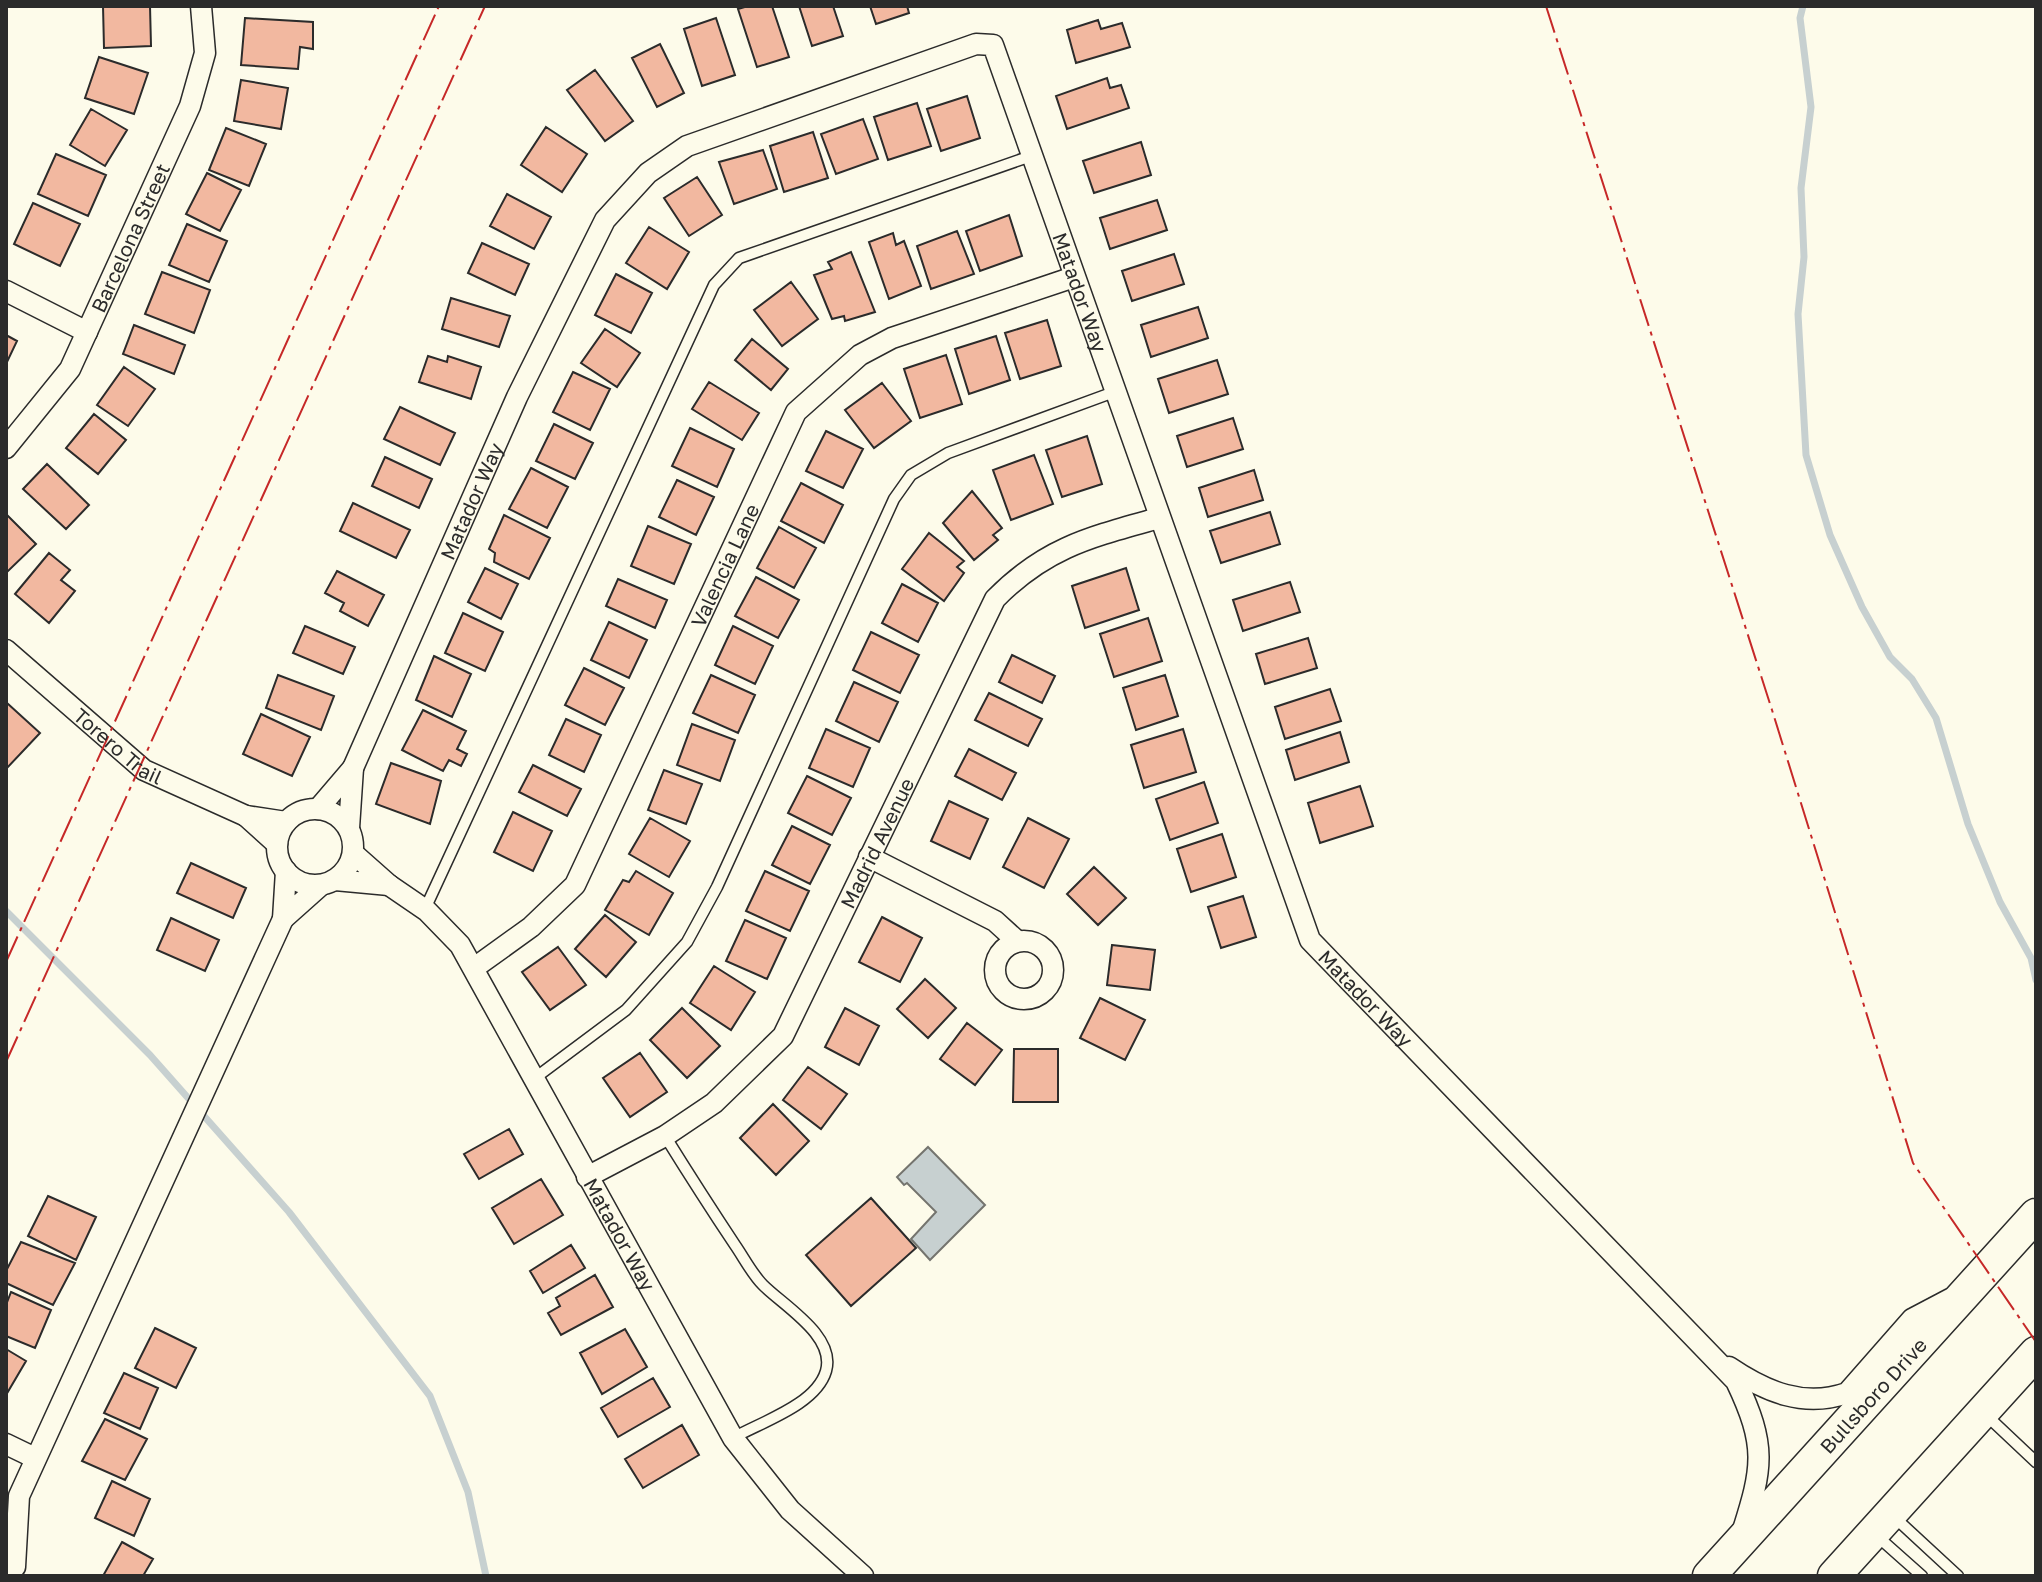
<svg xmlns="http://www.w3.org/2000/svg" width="2042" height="1582" font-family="'Golos Text',sans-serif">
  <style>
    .water { fill: #c7d0d0; stroke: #74746e; stroke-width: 2 }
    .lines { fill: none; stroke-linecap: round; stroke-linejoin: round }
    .stream { stroke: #c7d0d0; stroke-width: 7 }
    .building { fill: #f2b8a0; stroke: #2b2b2b; stroke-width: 2 }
    .service-casing { stroke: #2b2b2b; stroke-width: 13 }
    .minor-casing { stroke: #2b2b2b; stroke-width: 23 }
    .primary-casing { stroke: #2b2b2b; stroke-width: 35 }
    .service { stroke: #fdfbea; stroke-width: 10 }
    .minor { stroke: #fdfbea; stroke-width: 20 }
    .primary { stroke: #fdfbea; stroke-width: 32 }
    .power { stroke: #c62828; stroke-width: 2; stroke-dasharray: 28 6 4 6; stroke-linecap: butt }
    .labels { text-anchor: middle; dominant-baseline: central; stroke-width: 6; stroke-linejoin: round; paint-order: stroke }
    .street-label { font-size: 20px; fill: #2b2b2b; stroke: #fdfbea }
  </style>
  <rect width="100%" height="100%" fill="#fdfbea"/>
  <path class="water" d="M928 1147 985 1205 930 1260 911 1239 936 1212 907 1183 904 1185 897 1177Z"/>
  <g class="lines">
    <path class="stream" d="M1803 6 1800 18 1811 107 1801 188 1804 257 1798 314 1806 455 1830 535 1862 607 1890 657 1912 679 1936 718 1968 824 2000 902 2031 958 2036 980
      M6 911 150 1055 289 1212 430 1396 468 1492 486 1576"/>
  </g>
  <path class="building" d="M103 6H150L151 46 104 48Z
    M748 6H772L789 57 757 67 738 9Z
    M799 6H833L843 36 812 46Z
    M870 6H907L909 13 876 24Z
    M245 18 313 22V49L300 47 298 69 241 65Z
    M716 18 735 75 702 86 684 29Z
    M1098 20 1101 29 1122 23 1130 47 1076 63 1067 30Z
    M660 44 684 93 657 107 632 58Z
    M99 57 148 73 134 114 85 98Z
    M595 70 633 121 605 141 567 90Z
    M1107 78 1110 88 1121 85 1129 108 1067 129 1056 96Z
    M241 80 288 88 281 129 234 121Z
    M967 96 980 138 941 151 927 109Z
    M917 103 931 146 888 160 874 117Z
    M91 109 127 130 105 166 70 145Z
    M863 119 878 159 836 174 821 134Z
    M546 127 587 154 562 192 521 165Z
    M226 128 266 144 249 186 209 170Z
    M813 132 828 178 784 192 770 146Z
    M1141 142 1151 175 1094 193 1083 161Z
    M763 150 777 189 734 204 719 162Z
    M56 154 106 175 88 216 38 194Z
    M207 173 241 190 220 231 186 214Z
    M697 177 722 215 689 236 664 198Z
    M507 194 551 217 534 249 490 226Z
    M1157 200 1167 230 1110 249 1100 218Z
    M33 203 80 224 60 266 14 244Z
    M1009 215 1022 256 980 271 966 231Z
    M187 224 227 241 209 282 169 265Z
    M649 227 689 252 667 289 626 263Z
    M957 231 974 274 931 289 917 246Z
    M893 233 896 245 904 241 921 286 889 299 869 242Z
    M482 243 529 264 515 295 468 273Z
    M851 252 875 312 845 321 844 316 832 319 814 275 832 269 828 262Z
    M1174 254 1184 284 1132 301 1122 271Z
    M162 272 210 290 194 333 145 314Z
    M616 274 652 293 631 333 595 315Z
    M791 282 818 319 782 346 754 310Z
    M451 298 510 316 499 347 442 329Z
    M1198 307 1208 338 1151 357 1141 325Z
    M1047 320 1061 366 1020 379 1005 333Z
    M134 325 185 345 174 374 123 354Z
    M605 329 640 353 617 387 581 363Z
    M6 335 17 341 6 364Z
    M996 336 1010 380 969 394 955 349Z
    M752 339 788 369 771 390 735 360Z
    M946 355 962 404 920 418 904 369Z
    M428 356 447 362 448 356 481 367 471 399 419 382Z
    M1217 360 1228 394 1169 413 1158 379Z
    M124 367 155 389 128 426 97 405Z
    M573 372 610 389 590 430 553 412Z
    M709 382 759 413 742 440 692 409Z
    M882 383 911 421 874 448 845 410Z
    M400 407 455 433 440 465 384 439Z
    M94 414 126 440 98 474 66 448Z
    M1233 418 1243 449 1187 467 1177 436Z
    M554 424 593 443 575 479 536 461Z
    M690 428 734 449 717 487 672 466Z
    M826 431 863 449 843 488 806 471Z
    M1087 436 1102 484 1062 497 1046 450Z
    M1034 455 1053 504 1011 520 993 470Z
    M385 457 432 479 419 508 372 486Z
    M47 464 89 505 66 529 23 489Z
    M531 468 568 487 547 528 509 509Z
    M1254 470 1263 500 1208 517 1199 488Z
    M677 480 714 497 696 535 659 517Z
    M801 483 843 505 824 543 781 521Z
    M972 491 1002 528 993 535 998 540 974 560 943 523Z
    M353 503 410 530 396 558 340 531Z
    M1270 512 1280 544 1221 563 1210 531Z
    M6 514 36 544 6 573Z
    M504 515 550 538 529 579 494 562 495 553 489 549Z
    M648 526 691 544 674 584 631 566Z
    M779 527 816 548 794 588 757 568Z
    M929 533 964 561 957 567 964 573 944 601 902 569Z
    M49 553 70 570 61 580 75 591 49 623 15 594Z
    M485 568 518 584 501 619 468 602Z
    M1126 568 1139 610 1085 628 1072 586Z
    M337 571 384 595 368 626 340 611 344 603 325 593Z
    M756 577 799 600 778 638 735 616Z
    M618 579 667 600 655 628 606 606Z
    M1290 582 1300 612 1243 631 1233 600Z
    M902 584 938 603 918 642 882 623Z
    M463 613 503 632 485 671 445 653Z
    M1148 618 1162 661 1114 677 1100 634Z
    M609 622 647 640 629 678 591 660Z
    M305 626 355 647 343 674 293 653Z
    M733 626 773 646 755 684 715 665Z
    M871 632 919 655 900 693 853 670Z
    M1308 638 1317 668 1265 684 1256 654Z
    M1012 655 1055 676 1042 703 999 682Z
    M434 656 471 674 452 717 416 700Z
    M584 668 624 688 605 725 565 705Z
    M278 675 334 696 321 730 266 708Z
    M711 675 755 695 738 733 693 713Z
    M1165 675 1178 716 1136 730 1123 688Z
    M854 682 898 702 879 742 836 721Z
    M1330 689 1341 721 1285 739 1275 707Z
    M989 693 1042 719 1028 746 975 720Z
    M7 703 40 733 6 769V704Z
    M423 710 466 731 457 749 467 754 461 766 449 760 443 771 402 750Z
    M261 714 310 737 292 776 243 754Z
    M566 719 601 735 584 772 549 755Z
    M692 724 735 740 720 781 677 765Z
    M826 729 870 748 853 787 809 768Z
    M1183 729 1196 772 1144 788 1131 745Z
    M1340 732 1349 762 1295 780 1286 750Z
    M969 749 1016 773 1002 800 955 776Z
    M391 763 441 781 430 824 376 804Z
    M533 765 581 789 567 816 519 792Z
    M664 770 702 784 686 824 648 810Z
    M807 776 851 798 832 835 788 813Z
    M1204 782 1218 823 1170 840 1156 799Z
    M1360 786 1373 826 1320 843 1308 803Z
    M949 801 988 819 970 859 931 841Z
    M513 812 552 831 533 871 494 852Z
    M650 818 690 841 669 877 629 854Z
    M1028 818 1069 839 1044 888 1003 867Z
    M792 826 830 845 810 884 772 865Z
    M1222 834 1236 877 1191 892 1177 849Z
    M191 863 246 888 233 918 177 893Z
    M1094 867 1126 898 1098 925 1067 894Z
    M636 871 673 893 649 935 605 910 623 880 629 882Z
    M765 871 809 891 790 931 746 911Z
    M1243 896 1256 937 1221 948 1208 907Z
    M605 915 636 942 606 977 575 949Z
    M882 917 922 938 900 982 859 962Z
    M171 918 219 940 205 971 157 950Z
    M745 920 786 938 767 979 726 961Z
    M1112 945 1155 950 1150 990 1107 985Z
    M558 947 586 985 550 1010 522 972Z
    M714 966 755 992 731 1030 690 1003Z
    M925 979 956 1008 928 1038 897 1009Z
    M1100 998 1145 1020 1125 1060 1080 1038Z
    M682 1008 720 1046 687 1078 650 1040Z
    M845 1008 879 1026 859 1065 825 1047Z
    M967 1023 1002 1050 975 1085 940 1059Z
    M1014 1049H1058V1102H1013Z
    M640 1053 667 1092 630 1117 603 1078Z
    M808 1067 847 1094 821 1129 783 1100Z
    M773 1104 809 1141 776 1175 740 1138Z
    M509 1129 523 1154 479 1179 464 1154Z
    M541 1179 563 1215 514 1244 492 1208Z
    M48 1196 96 1217 76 1260 28 1236Z
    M871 1198 916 1248 851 1306 806 1255Z
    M21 1242 75 1263 53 1305 6 1283V1271Z
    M571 1245 585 1268 543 1293 530 1271Z
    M595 1275 613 1307 561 1335 548 1313 560 1306 556 1298Z
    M11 1292 51 1310 35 1348 6 1336V1305Z
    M155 1328 196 1348 176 1388 135 1368Z
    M625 1329 647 1367 602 1394 580 1353Z
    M6 1349 26 1361 6 1395Z
    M124 1373 158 1388 140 1429 104 1413Z
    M653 1378 670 1407 618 1437 601 1408Z
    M105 1419 147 1439 125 1480 82 1461Z
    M682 1425 699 1455 643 1488 625 1459Z
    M112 1481 150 1499 134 1536 95 1518Z
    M122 1542 153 1559 143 1576H103Z"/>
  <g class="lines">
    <defs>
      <path id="service" d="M425 909 714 285 739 258 1031 156
        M535 1078 626 1010 687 942 717 887 894 499 911 475 948 453 1114 392
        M665 1136C688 1173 711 1209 735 1245 744 1258 752 1274 763 1285 784 1306 836 1336 826 1371 816 1405 761 1422 733 1438
        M1985 1414 2036 1462
        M1892 1515 1958 1576
        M1877 1536 1922 1576"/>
      <g id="minor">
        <path d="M6 291 87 332"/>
        <path id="s1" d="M6 448 70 369 190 106 205 53 201 6"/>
        <path id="s2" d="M6 650 144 770 246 816"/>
        <path id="s3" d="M353 768 517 397 605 220 648 173 687 146 976 44 993 45 1310 940 1736 1381C1767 1446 1763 1467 1742 1533"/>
        <circle cx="315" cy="847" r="38"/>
        <path d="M318 809 353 768 349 828"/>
        <path d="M277 844 246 816 286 822"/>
        <path d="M869 857 995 921 1017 941"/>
        <path d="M286 871 283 919 320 886"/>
        <path d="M335 880 389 885 354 854"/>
        <path id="s4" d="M389 885 427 911 460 945 733 1438 790 1510 863 1576"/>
        <circle cx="1024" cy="970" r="29"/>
        <path id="s5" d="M474 968 531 927 575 885 796 412 860 355 892 338 1074 277"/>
        <path id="s6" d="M587 1177 665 1136 714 1103 783 1036 995 599C1046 547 1091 537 1159 518"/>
        <path d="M1729 1367C1766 1392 1804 1408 1847 1393L1912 1319 1950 1299"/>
        <path d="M6 1444 35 1458"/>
        <path d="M15 1567 19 1496 283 919"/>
      </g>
      <g id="primary">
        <path id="s7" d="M1709 1576 2036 1215"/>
        <path d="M1834 1576 2036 1353"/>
      </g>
    </defs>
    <use href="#service" class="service-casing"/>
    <use href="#minor" class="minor-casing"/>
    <use href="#primary" class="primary-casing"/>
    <use href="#service" class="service"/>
    <use href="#minor" class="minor"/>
    <use href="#primary" class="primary"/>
    <path class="power" d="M1546 6 1772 710 1913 1163 2036 1342
      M6 962 439 6
      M6 1062 485 6"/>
  </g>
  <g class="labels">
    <g class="street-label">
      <text stroke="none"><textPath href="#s1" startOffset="246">Barcelona Street</textPath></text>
      <text stroke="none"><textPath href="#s3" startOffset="1300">Matador Way</textPath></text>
      <text stroke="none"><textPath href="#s3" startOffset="292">Matador Way</textPath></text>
      <text stroke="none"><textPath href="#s5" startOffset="484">Valencia Lane</textPath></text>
      <text stroke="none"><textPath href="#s2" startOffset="148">Torero Trail</textPath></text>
      <text stroke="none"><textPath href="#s6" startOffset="458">Madrid Avenue</textPath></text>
      <text stroke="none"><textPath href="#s3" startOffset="2068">Matador Way</textPath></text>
      <text stroke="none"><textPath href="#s4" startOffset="424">Matador Way</textPath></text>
      <text stroke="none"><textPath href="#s7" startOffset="244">Bullsboro Drive</textPath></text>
    </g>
  </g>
  <rect width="2042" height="1582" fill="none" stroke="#2b2b2b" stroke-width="16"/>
</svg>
